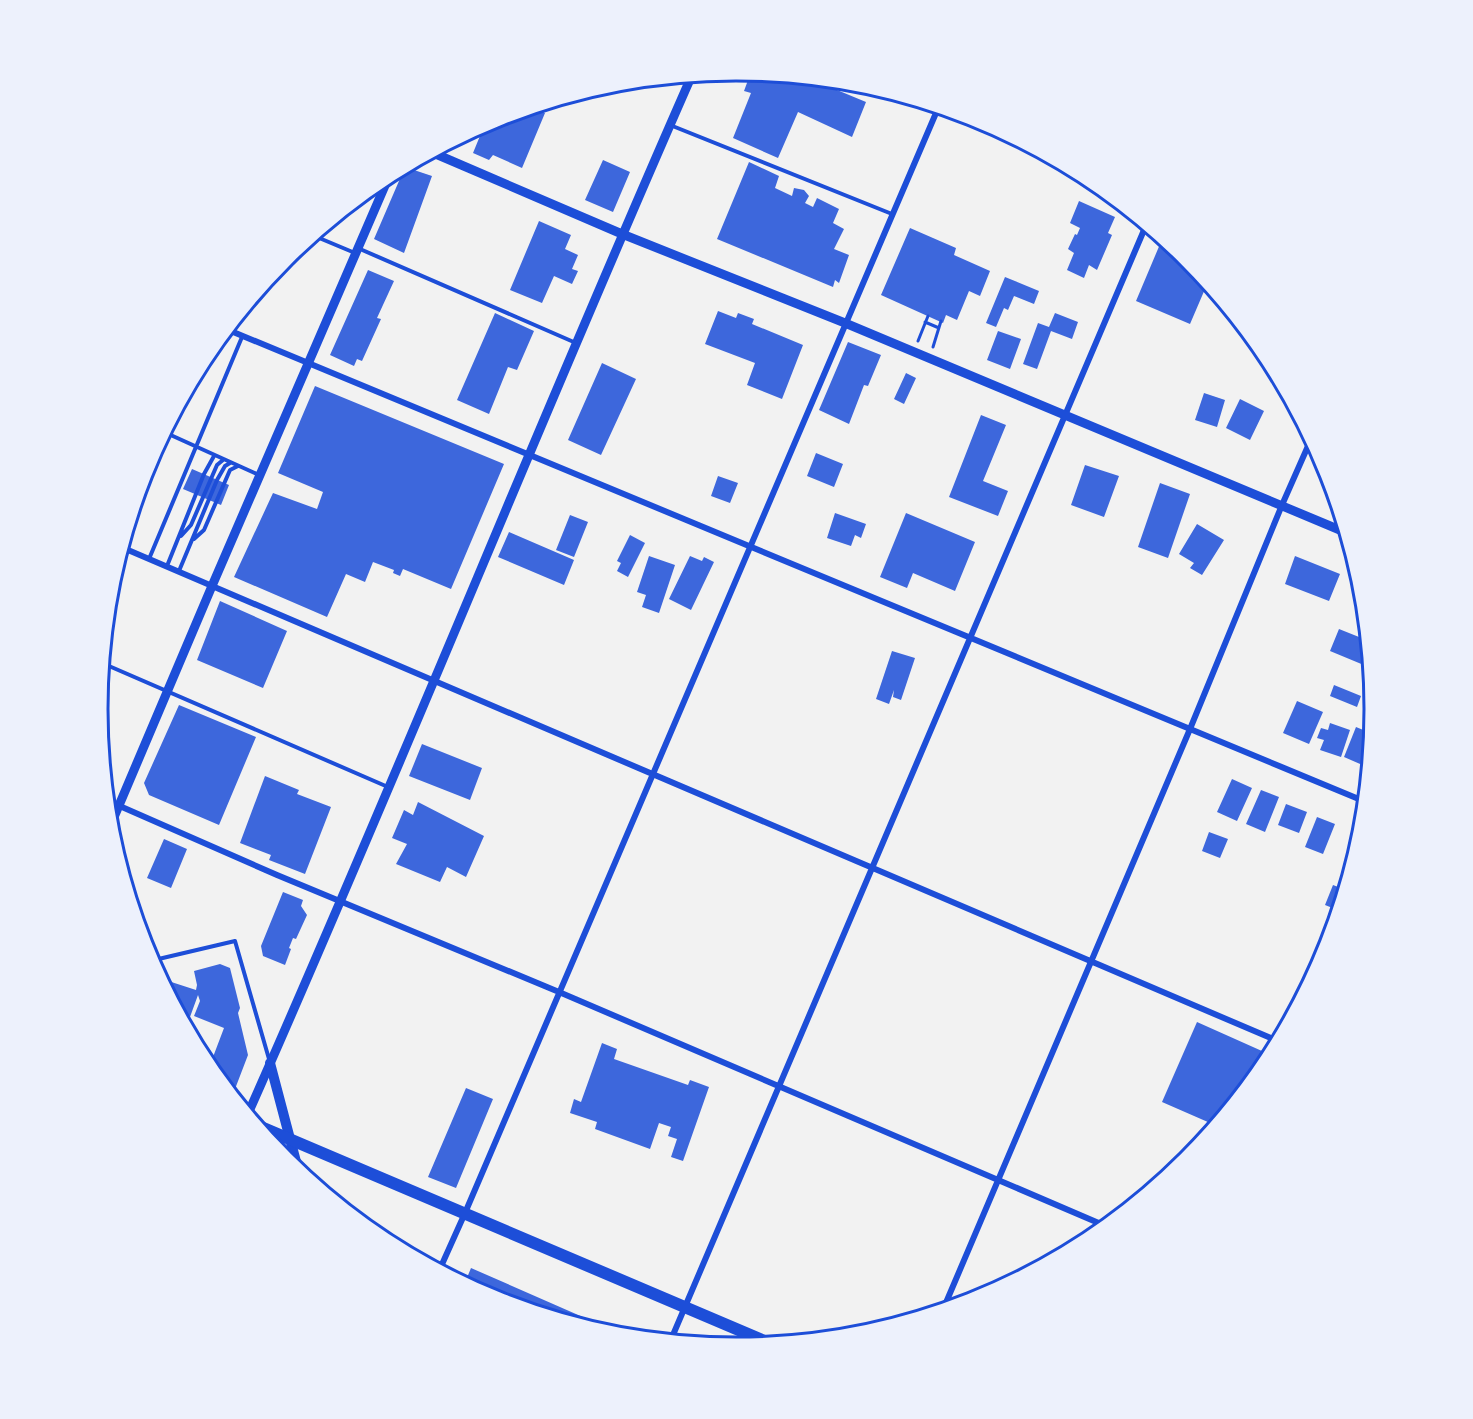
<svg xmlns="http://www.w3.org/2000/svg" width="1473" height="1419" font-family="'Public Sans',sans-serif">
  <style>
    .building { fill: #3d67dc }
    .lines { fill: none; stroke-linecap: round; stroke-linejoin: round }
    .path { stroke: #1d4ed8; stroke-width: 3 }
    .service { stroke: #1d4ed8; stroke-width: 4 }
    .minor { stroke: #1d4ed8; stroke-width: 6 }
    .tertiary { stroke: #1d4ed8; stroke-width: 9 }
    .secondary { stroke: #1d4ed8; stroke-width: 10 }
    .primary { stroke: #1d4ed8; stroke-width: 12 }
    .rim { fill: none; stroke: #1d4ed8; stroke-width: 3 }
  </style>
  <rect width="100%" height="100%" fill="#f2f2f2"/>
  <path class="building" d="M751 72 800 77 816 84 818 79H821L839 86 837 90 866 102 852 137 798 112 778 158 733 138 751 93 744 91Z
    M532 107 545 113 522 168 493 155 489 160 473 153 482 131 475 128 492 119Z
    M603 160 630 172 613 212 585 200Z
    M749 162 779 176 775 188 792 196 794 188 804 190 809 196 805 203 813 207 817 198 839 209 833 223 844 229 834 249 849 255 839 283 835 280 833 287 717 239Z
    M405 167 432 176 404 253 374 239Z
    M1079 201 1115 217 1108 233 1112 235 1097 270 1089 265 1084 278 1067 270 1074 253 1068 249 1075 234 1077 235 1080 228 1070 223Z
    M539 221 571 235 565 249 578 255 572 269 578 271 572 284 554 276 542 303 510 290Z
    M910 228 956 248 954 255 990 271 980 296 969 291 957 320 946 315 943 323 881 295Z
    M1163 237 1189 258 1208 282 1190 324 1136 301Z
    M368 270 394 281 377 318 381 319 362 361 357 359 354 366 330 355Z
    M1005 277 1039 291 1034 304 1014 296 1008 310 1004 308 996 327 986 323Z
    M718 311 736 318 738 313 754 319 752 324 803 345 782 399 747 385 755 363 705 344Z
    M495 313 534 331 517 370 508 367 489 414 457 400Z
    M1055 313 1078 322 1072 339 1051 331 1037 369 1023 364 1038 323 1049 327Z
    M998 331 1021 339 1010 369 987 360Z
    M848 342 881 355 868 386 864 385 849 424 819 410Z
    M602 363 636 379 601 455 568 440Z
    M906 373 916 378 904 404 894 399Z
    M315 386 504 464 451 589 403 569 400 576 393 573 394 570 373 562 365 582 346 574 327 617 234 577 273 493 317 509 323 492 278 473Z
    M1204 393 1225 400 1217 427 1195 420Z
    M1240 399 1264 411 1250 440 1226 428Z
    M981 415 1006 425 983 481 1008 491 998 516 949 497Z
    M816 453 843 464 834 487 807 476Z
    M1085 465 1119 476 1104 517 1071 505Z
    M192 469 229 485 221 505 183 489Z
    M718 476 738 483 730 503 711 496Z
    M1160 483 1190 494 1168 558 1138 547Z
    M835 513 866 524 861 538 855 535 851 546 827 538Z
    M906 513 975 542 955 591 913 573 907 588 880 577Z
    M570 515 588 522 574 557 556 550Z
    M1197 524 1224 540 1202 575 1190 568 1194 563 1179 554Z
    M509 532 574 560 564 585 498 557Z
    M630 535 645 543 628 577 617 571 621 563 617 561Z
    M649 556 675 565 659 613 642 607 646 595 637 592Z
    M690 556 702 561 704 557 714 562 691 610 669 599Z
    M1295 556 1340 574 1329 601 1285 584Z
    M220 601 287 631 263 688 197 660Z
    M1367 619 1371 668 1330 651 1339 629 1359 637Z
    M892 651 915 658 901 700 893 697 894 690 889 704 876 699Z
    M1334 685 1361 696 1357 707 1330 696Z
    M1297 701 1323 712 1309 744 1283 733Z
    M179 705 256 737 219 825 149 795 144 783Z
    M1330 723 1350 730 1341 757 1320 750 1324 740 1317 738 1321 728 1328 730Z
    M1356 727 1373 734 1371 757 1367 767 1344 757Z
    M422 744 482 768 470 800 409 776Z
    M265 776 299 790 297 794 331 807 305 874 269 860 271 855 240 843Z
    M1232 779 1252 788 1237 821 1217 812Z
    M1261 790 1279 797 1265 832 1246 824Z
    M418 802 484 836 466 877 447 867 440 882 396 864 407 844 392 838 404 810 413 815Z
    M1286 804 1307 812 1299 833 1278 825Z
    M1317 817 1335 824 1323 854 1305 847Z
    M1209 832 1228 839 1220 858 1202 851Z
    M164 839 187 849 171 888 147 878Z
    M1333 885 1346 890 1340 911 1325 905Z
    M283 892 303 900 301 906 307 915 296 939 293 938 289 948 291 949 285 965 263 956 261 946Z
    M220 964 230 968 240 1008 238 1013 248 1055 235 1089 220 1083 205 1064 198 1051 213 1057 224 1028 194 1016 200 1001 198 995 186 1028 159 978 196 990 197 985 194 971Z
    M1197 1022 1273 1056 1268 1065 1217 1126 1162 1102Z
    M602 1043 617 1049 614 1059 688 1085 690 1080 709 1087 683 1161 671 1157 677 1139 668 1136 671 1127 659 1123 650 1149 595 1129 597 1122 570 1113 574 1099 581 1102Z
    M466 1088 493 1099 456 1188 428 1177Z
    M471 1268 617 1332 615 1336 492 1300 464 1285Z"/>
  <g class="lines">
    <path class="path" d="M925 322 939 328
      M918 341 928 316
      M933 347 941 321"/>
    <path class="service" d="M670 125 892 214
      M312 235 355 253
      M360 249 576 343
      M164 432 259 475
      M168 434 181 400
      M135 502 162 436
      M181 536 191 525 217 465 223 460
      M194 539 204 530 230 470 238 466
      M149 559 242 337
      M167 566 204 474 214 456
      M179 571 217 480 225 466 230 463
      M102 663 388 787
      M150 961 235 941 269 1059"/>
    <path class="minor" d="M932 104 1024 142
      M226 329 1366 802
      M121 547 1280 1042
      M106 800 277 875 559 992 1108 1227
      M439 1271 465 1213 939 106
      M942 1312 1190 729 1282 505 1312 437
      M670 1342 1147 223"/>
    <path class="tertiary" d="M431 152 622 234 845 323 1347 533
      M109 829 212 586 390 174
      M247 1116C400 771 540 420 692 75"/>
    <path class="secondary" d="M270 1063 299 1173"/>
    <path class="primary" d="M254 1124 774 1345"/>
  </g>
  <path d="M0 0H1473V1419H0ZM108 709a628 628 0 1 1 1256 0a628 628 0 1 1-1256 0Z" fill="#edf1fc" fill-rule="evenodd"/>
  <path class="rim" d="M108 709a628 628 0 1 1 1256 0a628 628 0 1 1-1256 0Z"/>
</svg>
